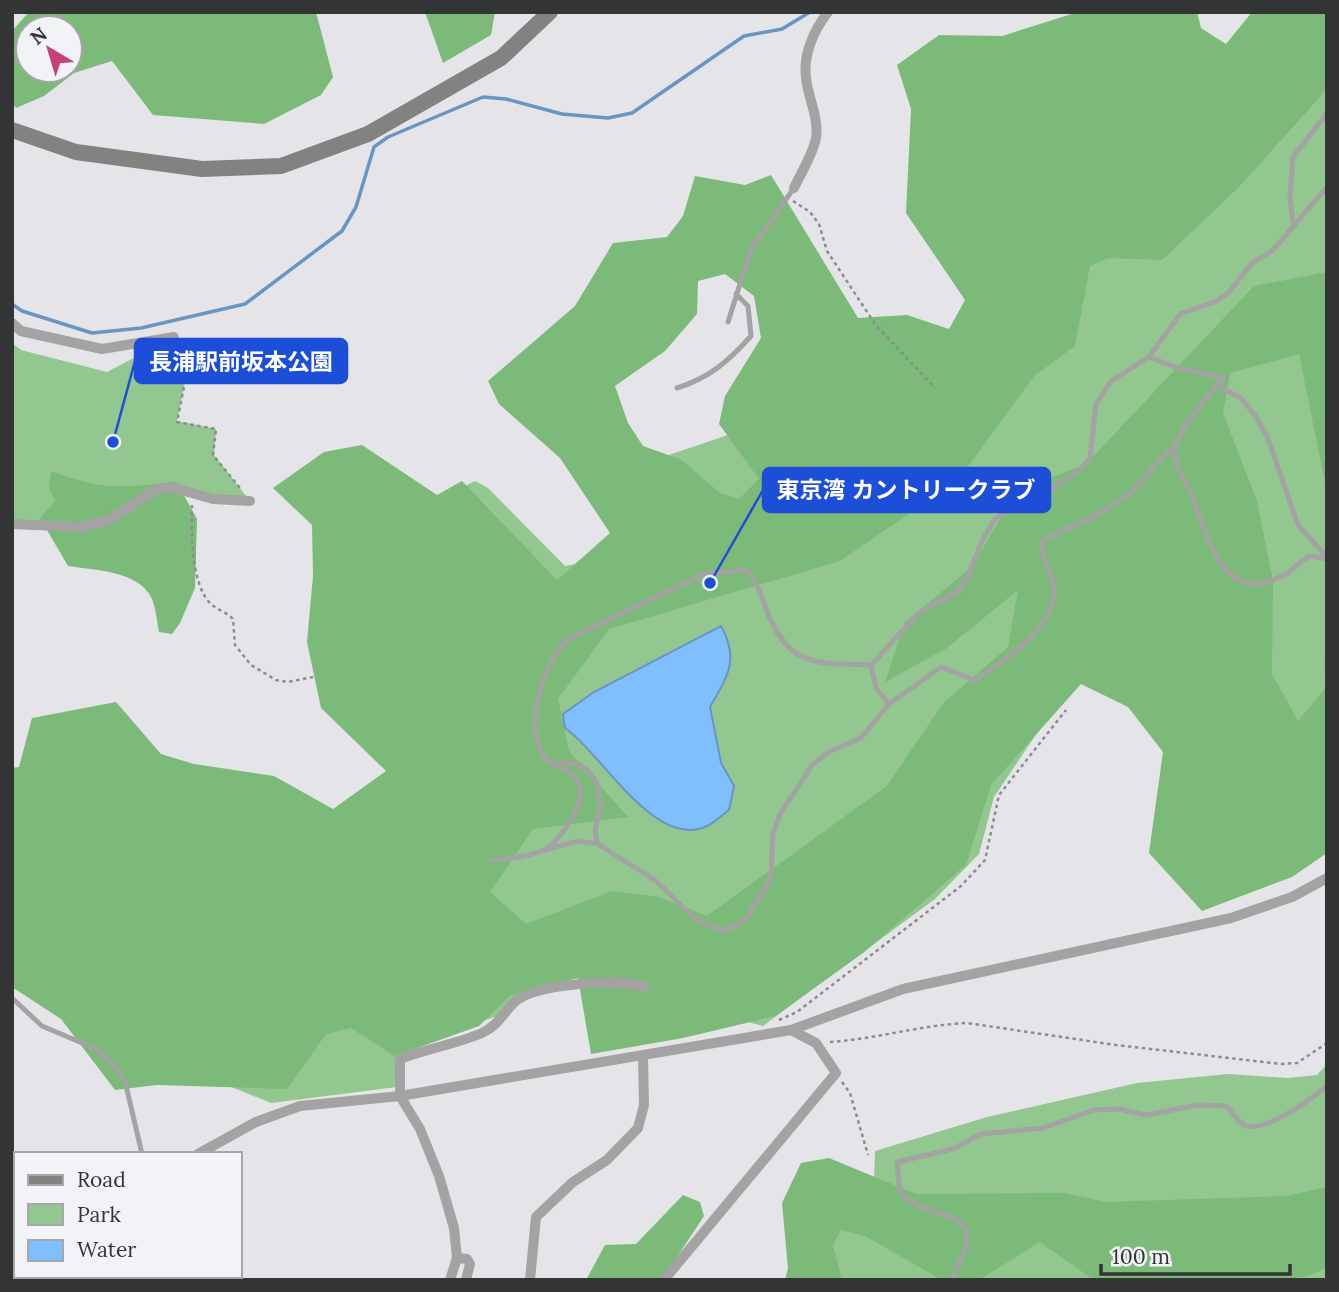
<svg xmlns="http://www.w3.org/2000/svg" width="1339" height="1292" font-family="Lora,'Noto Sans JP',serif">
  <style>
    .green { fill: #92c78f }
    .forest { fill: #7cba79; fill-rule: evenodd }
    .water { fill: #80bffe; stroke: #6995c2; stroke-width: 2 }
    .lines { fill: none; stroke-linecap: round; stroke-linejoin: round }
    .stream { stroke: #6995c2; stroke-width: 3.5 }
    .path { stroke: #8b8c8e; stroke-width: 2.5; stroke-dasharray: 3.5 3.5; stroke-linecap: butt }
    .lane { stroke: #a4a2a2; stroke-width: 5 }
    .street { stroke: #a4a2a2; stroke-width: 10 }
    .secondary { stroke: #848281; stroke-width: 16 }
    .leader { fill: none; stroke: #1d4ed8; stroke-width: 2.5 }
    .callout-dot { fill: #1d4ed8; stroke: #f2f3f7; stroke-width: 2.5 }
    .callout { fill: #1d4ed8; stroke: #1d4ed8; stroke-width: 2.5 }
    .callout-label { font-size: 23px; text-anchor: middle; font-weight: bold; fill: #fff }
  </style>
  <rect width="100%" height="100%" fill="#e5e5e9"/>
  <path class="green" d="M1327 65V785L1318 790 1247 623 1068 687 994 797 979 854 935 899 763 1026 715 1013 634 976 531 981 498 1016 397 1047V1087L271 1103 187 1069 378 908 434 525 453 492 475 481 488 488 565 566 620 555 654 460 772 420 943 397 1040 262Z
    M174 337 199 354 185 382 177 421 216 429 214 455 250 501 174 488 107 521 12 524V343L21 350 107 372Z
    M1327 1064V1280H817L840 1210 873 1208 875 1151 987 1117 1137 1083 1228 1074 1287 1078 1317 1075Z"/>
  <path class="forest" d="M29 12H316L333 77 321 95 264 124 153 115 112 61 74 73 44 96 16 108 12 104V31ZM70 28V70H28V28Z
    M425 12H495L491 35 443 63Z
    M1078 12H1197L1201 28 1226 44 1252 12H1327V89L1238 188 1162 260 1108 258 1090 266 1075 346 1034 376 958 480 840 561 609 629 558 699 569 751 628 817 533 829 490 892 526 924 612 891 659 897 707 916 887 786 944 702 1008 647 1018 590 947 648 885 682 905 622 973 566 1015 492 1086 464 1254 286 1327 272V493L1299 354 1230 373 1223 413 1257 501 1273 581 1272 674 1298 721 1327 686V853L1292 877 1202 911 1149 853 1163 752 1128 707 1081 684 991 785 966 865 863 953 775 1016 683 1038 591 1054 578 978 510 996 479 1026 395 1056 351 1028 326 1034 287 1089 157 1085 115 1090 61 1019 12 987V768L19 767 32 718 116 702 161 754 194 764 274 776 333 809 386 771 321 708 307 642 313 576 312 525 273 488 324 452 362 445 437 495 462 481 557 580 610 533 560 458 499 404 488 381 575 306 613 243 667 237 683 216 695 176 745 185 771 175 858 318 907 315 949 329 965 300 906 213 911 109 897 65 939 35 1002 36ZM725 274 754 296 761 338 725 396 719 424 759 479 739 499 720 493 682 460 643 446 628 423 615 386 665 351 697 314 698 281Z
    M51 471C102 490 123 489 176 481L197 519 195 588 180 623 172 634 159 632C157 622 156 609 152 599 140 571 94 570 68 566L40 518 55 501 49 487Z
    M829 1158 916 1194 1064 1193 1106 1202 1287 1196 1327 1187V1268L1308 1276 1281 1280H1099L1091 1278 1040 1242 979 1280H942L865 1236 841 1230 833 1245 842 1280H785L788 1268 782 1203 801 1163Z
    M683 1195 700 1202 704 1216 662 1280H586L605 1245 636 1244Z
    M58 1276H157L158 1280H57Z"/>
  <path class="water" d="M721 626C740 660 727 677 710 707L721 763 734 786 729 810C722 815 715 822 707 826 655 851 600 751 565 728L563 714 594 692Z"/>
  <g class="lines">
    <path class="stream" d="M12 304 22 311 92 333 141 328 245 304 342 231 356 207 374 147 388 137 483 97 506 99 562 114 608 118 632 113 744 36 782 29 810 12"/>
    <path class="path" d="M793 201 810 212 819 224 827 251 875 324 935 388
      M183 343 199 354 185 382 177 422 216 429 213 455 240 488
      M192 505C191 530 191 584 210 603 217 610 227 612 233 619L235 645 251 665 276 680 288 682 313 677
      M779 1020 797 1012 961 886 985 860 999 795 1066 710
      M830 1042C876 1039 921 1025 967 1023L1116 1045 1281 1064 1297 1063 1327 1043
      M842 1082 850 1093 868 1155"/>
    <path class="lane" d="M1293 224 1290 196 1293 157 1327 113
      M728 322 751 249 794 188
      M1149 357 1175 367 1223 378C1210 394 1178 429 1175 449 1173 467 1189 486 1195 503 1210 545 1226 607 1284 575 1294 570 1300 561 1310 556L1327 559
      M1217 385 1242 399 1254 414 1267 436 1298 525 1327 557
      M677 388C709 378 729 361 751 336L748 306 736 294
      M1327 663V667
      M871 665 876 688 889 704
      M557 765C583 756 602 779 600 806 598 821 592 829 598 844
      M546 850 578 841 598 844 656 881 697 921 723 930 734 927 746 918 765 889 771 875 773 834 780 814 813 764 829 752 861 738 889 704 941 667 975 680C1004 661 1061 625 1053 583 1050 567 1040 558 1042 542 1056 531 1072 528 1087 520 1099 514 1110 507 1121 500 1143 485 1154 461 1176 445
      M491 860C508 859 528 857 544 850 560 842 587 802 579 784 572 767 556 770 546 759 521 732 543 659 570 638L702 575 746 570C757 580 761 595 766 609 789 668 815 663 871 665L919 613 958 591 967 578 983 539 995 519 1013 506 1051 489 1082 468 1090 458 1096 404 1111 381 1149 357 1180 314 1217 301 1230 291 1252 263 1273 250 1327 187
      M12 998 42 1026 94 1048 113 1064 125 1081 142 1154
      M951 1280C995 1199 938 1229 900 1193L897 1162 953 1149 981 1134 1043 1128 1094 1110 1119 1109 1146 1115 1198 1105 1226 1106C1231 1112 1239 1123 1246 1126 1266 1132 1311 1099 1327 1086"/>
    <path class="street" d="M794 188C801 173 813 154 816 138 819 117 808 98 806 78 803 54 814 30 828 12
      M12 323 21 331 102 349 174 337
      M12 524 80 527 107 521 157 489 174 488 213 499 250 501
      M198 1154 256 1122 300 1106 400 1096 791 1030 903 989 1231 918 1292 897 1327 878
      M12 1245 16 1238
      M457 1258 467 1259 470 1264 466 1280
      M229 1276 231 1280
      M450 1280 457 1258 454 1228 439 1176 420 1129 400 1096V1059C426 1049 456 1044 482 1033 500 1025 504 1010 517 1000 540 984 617 978 644 987
      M530 1280 536 1217 573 1182 607 1160 638 1128 644 1105 643 1056
      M664 1280 836 1073 816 1043 791 1030"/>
    <path class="secondary" d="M12 130 76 152 202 169 281 166 368 134 501 58 550 12"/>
  </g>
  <path class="leader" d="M113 442L135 361M710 583L763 490"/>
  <g class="callout-dot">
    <circle cx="113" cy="442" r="7"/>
    <circle cx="710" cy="583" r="7"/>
  </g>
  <g class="callout">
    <rect x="135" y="339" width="212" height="44" rx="7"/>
    <rect x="763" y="468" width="287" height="44" rx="7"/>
  </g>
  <g class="callout-label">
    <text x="241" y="370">長浦駅前坂本公園</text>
    <text x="906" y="498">東京湾 カントリークラブ</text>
  </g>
  <rect width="1339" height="1292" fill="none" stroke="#333435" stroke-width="28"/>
  <rect x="14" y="1152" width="228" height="126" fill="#f2f3f7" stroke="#a6a7a9" stroke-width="2"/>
  <rect x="28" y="1175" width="35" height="10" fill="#848281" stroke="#a6a7a9" stroke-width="2"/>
  <text x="77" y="1187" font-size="21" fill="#333435">Road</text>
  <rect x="28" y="1204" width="35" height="21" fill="#92c78f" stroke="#a6a7a9" stroke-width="2"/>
  <text x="77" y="1222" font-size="21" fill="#333435">Park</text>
  <rect x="28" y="1240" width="35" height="21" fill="#80bffe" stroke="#a6a7a9" stroke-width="2"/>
  <text x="77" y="1257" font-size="21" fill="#333435">Water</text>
  <g transform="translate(49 49) rotate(322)"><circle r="33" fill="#f2f3f7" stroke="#a6a7a9" stroke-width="2"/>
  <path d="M0-5L12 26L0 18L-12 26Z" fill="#c73f7d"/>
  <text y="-10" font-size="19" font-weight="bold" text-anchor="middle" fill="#333435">N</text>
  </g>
  <path d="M1101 1264v10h189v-10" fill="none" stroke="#333435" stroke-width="3.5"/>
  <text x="1112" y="1264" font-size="21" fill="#333435" stroke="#f2f3f7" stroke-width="5" paint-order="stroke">100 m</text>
</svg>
